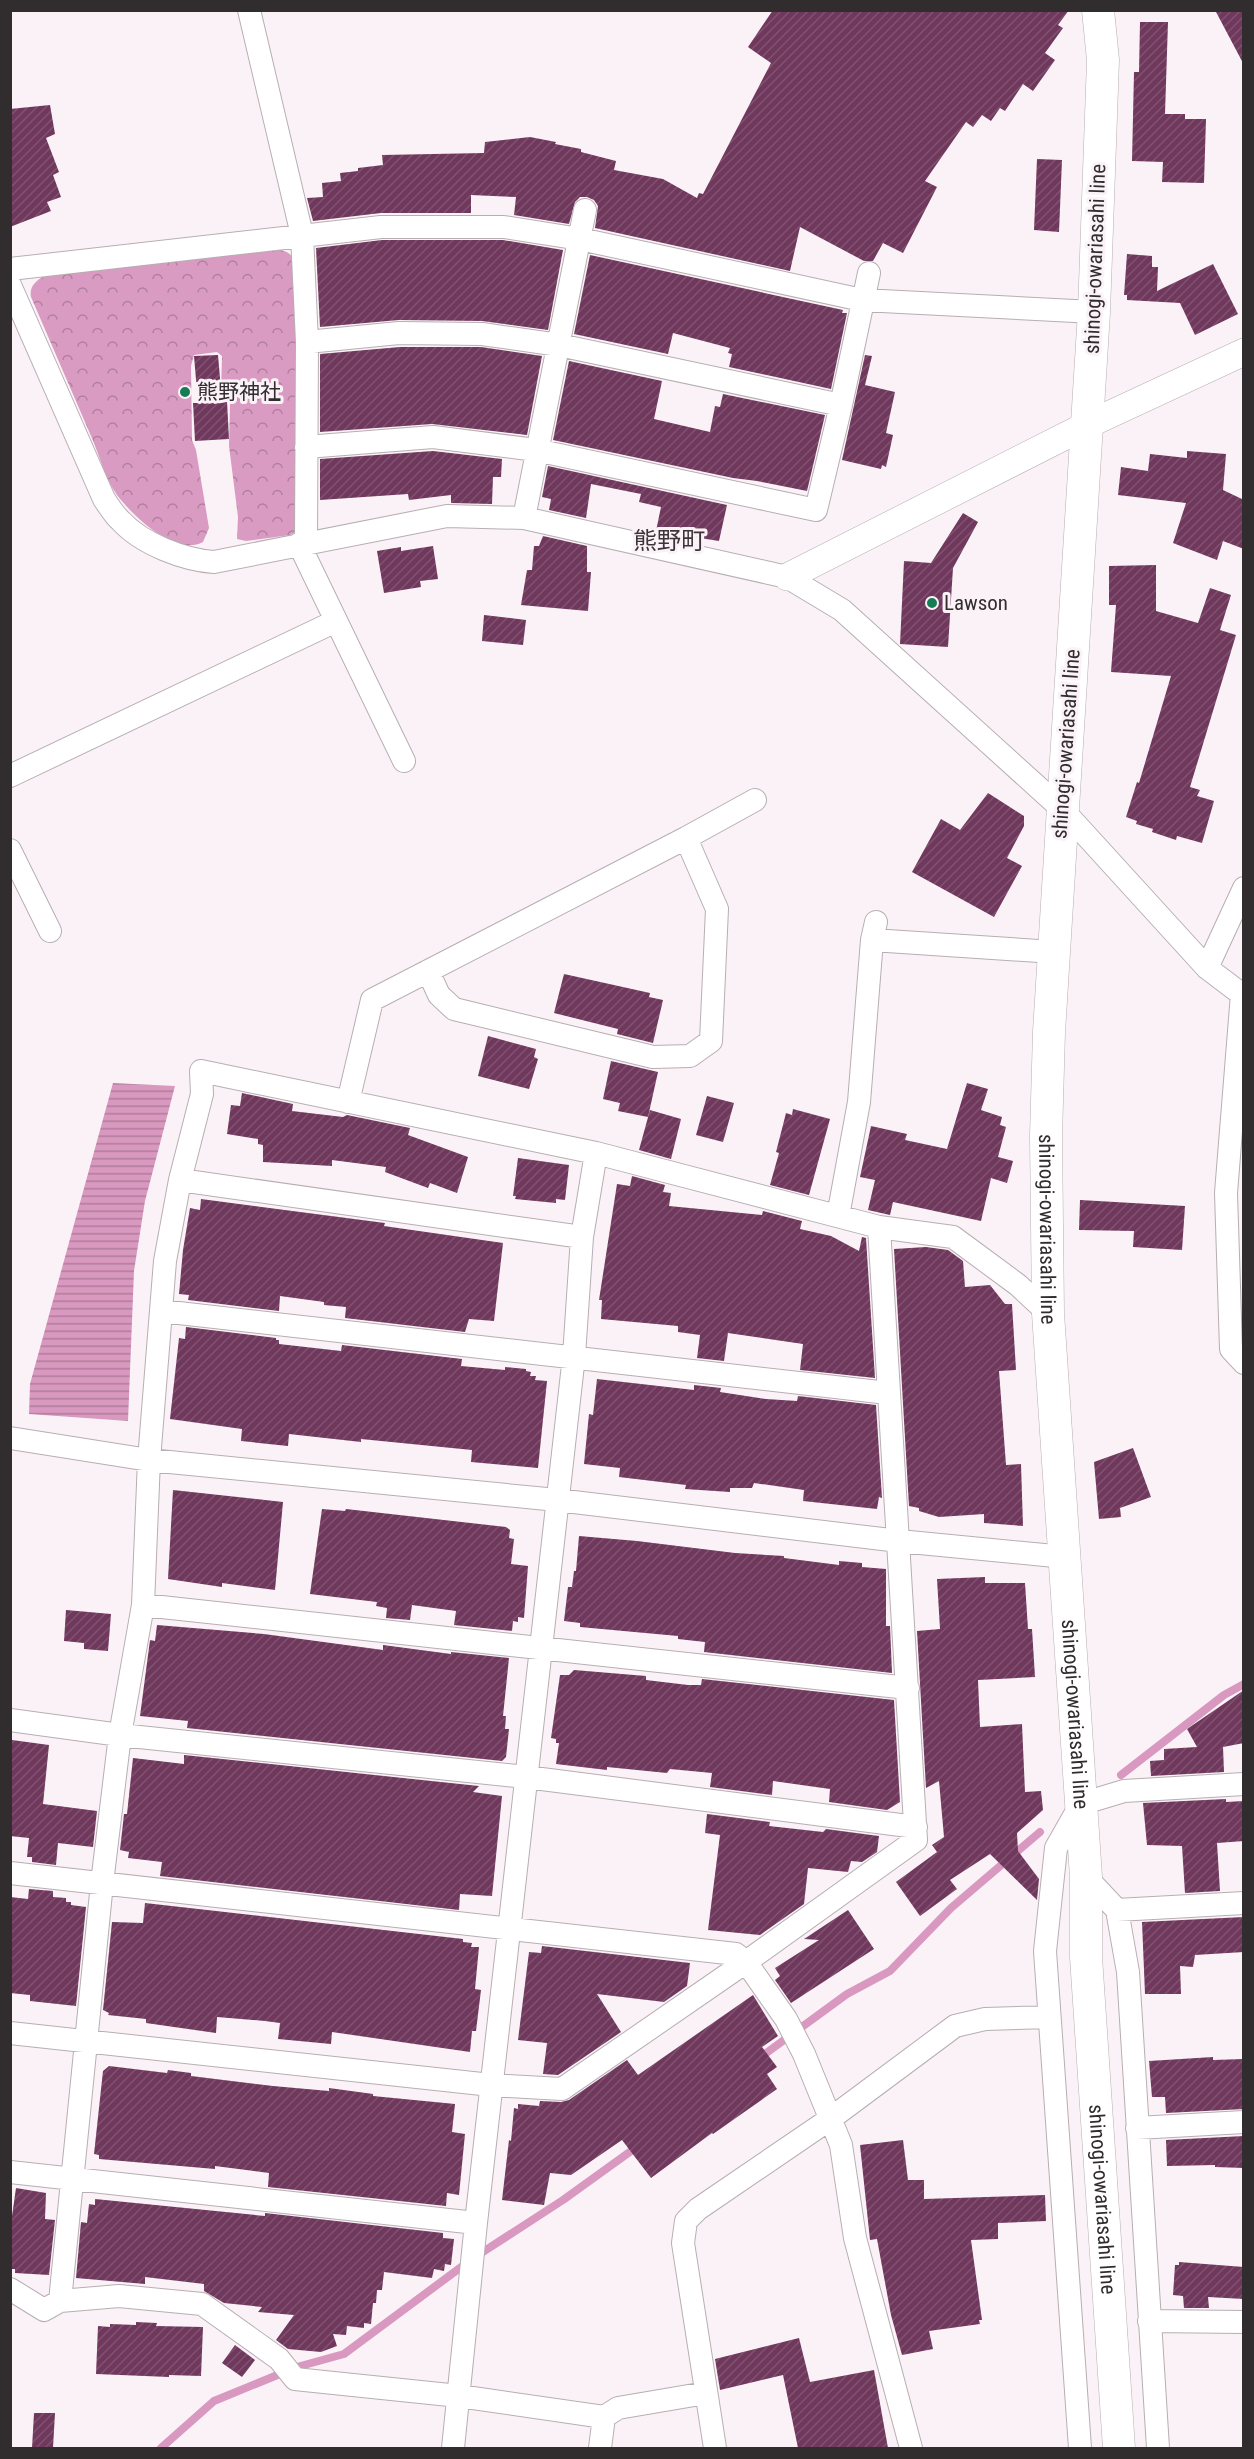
<svg xmlns="http://www.w3.org/2000/svg" width="1254" height="2459" font-family="'Roboto Condensed','Noto Sans JP',sans-serif">
  <style>
    .forest { fill: url(#forest-crowns) }
    .water { fill: url(#water-rules) }
    .lines { fill: none; stroke-linecap: round; stroke-linejoin: round }
    .stream { stroke: #d898bf; stroke-width: 8 }
    .building { fill: url(#building-hatch) }
    .minor-casing { stroke: #b7aeb3; stroke-width: 24 }
    .tertiary-casing { stroke: #b7aeb3; stroke-width: 28 }
    .secondary-casing { stroke: #b7aeb3; stroke-width: 33 }
    .minor { stroke: #fff; stroke-width: 22 }
    .tertiary { stroke: #fff; stroke-width: 27 }
    .secondary { stroke: #fff; stroke-width: 32 }
    .poi-dot { fill: #157c55; stroke: #fbf2f7; stroke-width: 2 }
    .labels { text-anchor: middle; dominant-baseline: central; stroke-width: 6; stroke-linejoin: round; paint-order: stroke }
    .street-label { font-size: 21px; fill: #312d2f; stroke: #fbf2f7 }
    .poi-label { font-size: 21px; fill: #312d2f; stroke: #fbf2f7; text-anchor: start }
    .quarter-label { font-size: 24px; fill: #3b3438; stroke: #fbf2f7 }
  </style>
  <defs>
    <pattern id="forest-crowns" width="20" height="18" patternUnits="userSpaceOnUse" patternTransform="scale(1.5)"><rect width="20" height="18" fill="#da9bc2"/><path d="M2 6a3 3 0 1 1 6 0M12 15a3 3 0 1 1 6 0" fill="none" stroke="#b17f9e"/></pattern>
    <pattern id="water-rules" width="6" height="5" patternUnits="userSpaceOnUse" patternTransform="scale(1.5)"><rect width="6" height="5" fill="#d898bf"/><path d="M0 2.5h6" fill="none" stroke="#b07c9c"/></pattern>
    <pattern id="building-hatch" width="6" height="6" patternUnits="userSpaceOnUse" patternTransform="scale(1.5)"><rect width="6" height="6" fill="#6f385c"/><path d="M-1 1l2-2M0 6l6-6M5 7l2-2" fill="none" stroke="#7f5370"/></pattern>
  </defs>
  <rect width="100%" height="100%" fill="#fbf2f7"/>
  <path class="forest" d="M272 249C286 250 291 252 297 265L298 526 294 533 290 535 246 541 237 539 238 517 229 446 230 403 221 393 222 356 217 352 194 355 191 366 192 440 196 450 209 528 203 542C175 557 133 516 117 495 105 479 99 454 91 436 71 390 51 343 31 297 29 286 36 281 44 276Z"/>
  <path class="water" d="M113 1083 175 1086 145 1201 134 1271 128 1421 29 1414 30 1384Z"/>
  <g class="lines">
    <path class="stream" d="M1121 1775 1224 1695 1244 1684
      M758 2059 847 1994 890 1971 951 1908 1040 1832
      M161 2448 214 2401 297 2367 344 2354 472 2259 563 2200 638 2146"/>
  </g>
  <path class="building" d="M773 10H1069L1058 25 1063 28 1045 53 1055 60 1033 91 1023 84 1005 111 1000 108 991 121 982 115 973 127 966 122 925 181 937 187 903 253 883 243 873 261H864L800 227 790 271 595 228 598 206 594 200 587 197H580L575 202 569 224 514 215 516 197 471 195V213H381L313 221 307 198 323 197 322 183 341 181 340 173 358 171V168L383 165 382 155 484 153 485 142 530 137 556 142 555 144 581 149V152L616 161 614 170 663 179 697 198 699 193 703 194 771 63 748 47Z
    M1215 10H1244V65Z
    M1140 22H1168L1165 114H1185V119H1206L1204 183 1162 182 1163 162 1132 161 1134 72H1139Z
    M50 105 55 134 46 138 59 172 53 175 61 197 47 202 51 211 10 227V109Z
    M1037 159 1062 160 1059 232 1034 230Z
    M382 240H503L563 250 548 330 482 321 399 320 320 327 316 248Z
    M1127 254 1152 256V267H1158L1157 291 1213 264 1238 314 1195 335 1180 303 1127 300V295H1124Z
    M590 255 843 310 842 313H847L831 389 729 367 732 354 728 353 730 348 673 333 668 354 574 334Z
    M400 347H481L542 356 527 435 432 424 320 432V354Z
    M218 355 222 401H227L229 439 195 441 193 403H198L194 356Z
    M865 355 872 356 865 385 895 392 886 433 893 435 886 467 882 465 881 469 842 460Z
    M569 361 662 381 654 419 710 432 715 406 720 407 723 394 825 415 807 491 757 481 733 478 553 440Z
    M433 451 502 459 501 477H493L492 504 451 503V495L409 500 408 494 320 500V459Z
    M1187 451 1226 454 1223 490 1244 500V549L1223 541 1217 560 1173 543 1186 503 1118 495 1121 467 1148 471 1150 454 1187 458Z
    M548 466 727 505 719 541 656 531 661 507 639 502 641 494 591 484 586 518 549 510 551 499 542 497Z
    M963 513 978 522 953 568 948 647 900 644 904 561 931 563Z
    M543 536 587 546V572H591L588 611 521 605 527 570H532L534 546H539Z
    M433 546 438 579 420 581 421 587 384 593 377 551 401 547V551Z
    M1156 565V611L1198 623 1210 588 1231 595 1220 630 1236 635 1190 787 1200 790 1197 796 1214 801 1202 843 1177 836 1176 840 1152 832 1153 829 1136 824 1137 821 1126 817 1137 782 1139 783 1171 676 1111 672 1116 605H1109V566Z
    M484 615 526 620 523 645 482 641Z
    M988 793 1024 816V826L1007 858 1022 866 994 917 912 872 941 819 960 830Z
    M564 974 650 993 649 997 663 1000 653 1043 617 1034 618 1029 554 1013Z
    M488 1036 536 1049 534 1057 538 1059 529 1089 478 1076Z
    M611 1061 658 1072 648 1117 618 1111 620 1103 603 1099Z
    M967 1083 988 1089 981 1110 1002 1117 1000 1125 1006 1127 998 1157 1013 1161 1007 1183 991 1178 981 1221 893 1202 890 1215 868 1210 875 1180 860 1177 871 1126 907 1134 905 1140 947 1149Z
    M242 1093 293 1104 292 1111 343 1117 347 1115 410 1128 408 1135 468 1157 457 1193 430 1183 428 1188 385 1172 386 1167 332 1160V1166L263 1162V1145L258 1144V1139L227 1134 231 1105 240 1106Z
    M707 1096 734 1103 723 1142 696 1135Z
    M793 1109 830 1119 809 1195 770 1185 779 1153 776 1152 784 1121 786 1113 792 1115Z
    M650 1110 681 1119 671 1159 639 1150Z
    M518 1158 569 1165 565 1200 556 1199V1203L515 1199 516 1196H513Z
    M632 1176 665 1185 663 1192 671 1193 669 1206 762 1215 763 1211 802 1221 800 1229 831 1236 859 1251 862 1237 866 1238 875 1378 800 1370 803 1344 728 1333 724 1361 697 1358 700 1335 678 1332V1326L601 1319 602 1300H599L617 1184 630 1186Z
    M201 1199 385 1223 384 1226 503 1243 494 1321 469 1319 465 1332 345 1318 346 1307 324 1305V1302L280 1296 279 1311 188 1300 189 1295 179 1294 183 1250 190 1208 200 1210Z
    M1080 1200 1185 1206 1182 1250 1133 1247 1134 1231 1079 1230Z
    M926 1247 948 1250 963 1261 965 1287 990 1285 1005 1304H1012L1016 1370 999 1371 1006 1465 1021 1464 1023 1526 984 1523V1514L939 1517 919 1511V1508L909 1506 894 1249Z
    M186 1327 276 1338V1340H279V1344L341 1351 342 1345 462 1359 461 1366 505 1370V1367L526 1369V1371L531 1372 530 1376H536L535 1380 547 1381 538 1468 471 1462 472 1450 361 1439V1442L289 1434 288 1446 241 1441 242 1429 170 1419 179 1338 185 1339Z
    M597 1379 694 1390V1385L721 1388 720 1392 766 1399 797 1401 798 1396 876 1405 882 1498 879 1497 877 1509 803 1501 804 1490 754 1483 752 1488H730V1492L685 1489 686 1485 619 1477 620 1468 584 1464 589 1414 593 1415Z
    M1133 1448 1151 1497 1120 1508 1121 1517 1099 1519 1094 1462Z
    M173 1490 283 1502 275 1590 222 1583V1587L168 1579Z
    M322 1509 345 1511 346 1509 506 1527 510 1530 509 1538 514 1539 511 1564 528 1566 524 1618 518 1617V1622L513 1621 512 1631 454 1625 456 1611 412 1605 410 1620 386 1618 387 1608 376 1606 377 1602 310 1594Z
    M579 1536 637 1541 735 1553 784 1556V1558L839 1565V1561L862 1563V1567L886 1569V1626H890L892 1673 704 1652 705 1642 678 1639V1636L580 1627V1623L564 1621 568 1587H572L574 1571H576Z
    M985 1577V1583H1025L1028 1629H1032L1035 1677 978 1680 980 1727 1022 1724 1025 1792 1041 1791 1043 1810 1017 1833 1018 1851 1039 1879 1037 1900 990 1854 950 1880 957 1889 920 1916 896 1882 937 1852 932 1845 944 1837 939 1781 926 1788 917 1631 940 1629 937 1579Z
    M66 1610 111 1614 108 1651 84 1649V1643L64 1641Z
    M157 1625 264 1634 383 1650V1645L451 1654V1652L509 1658 503 1716H506L505 1729H509L506 1757 502 1761 187 1728 188 1721 140 1716 150 1640 155 1641Z
    M574 1670 646 1676V1680L688 1685H701L702 1679 894 1700 900 1802 887 1810 829 1802 830 1789 773 1781 772 1795 710 1787 712 1773 670 1769 667 1773 607 1767V1770L556 1764 559 1743H556V1739L551 1738 560 1675H569Z
    M1244 1690V1743L1223 1747 1224 1772 1151 1776 1150 1761 1164 1760V1749L1197 1747 1187 1729Z
    M12 1740 49 1745 43 1804 97 1811 93 1847 58 1843 56 1865 32 1862V1857H27L29 1838 10 1836Z
    M184 1755 479 1786 473 1792 502 1796 492 1896 460 1894 459 1910 160 1876 162 1862 128 1858 129 1852 120 1850 124 1814H127L133 1758 184 1764Z
    M1226 1799V1802L1244 1801V1841L1217 1843 1220 1891 1185 1893 1182 1846 1147 1845 1143 1803Z
    M707 1814 770 1822 769 1826 823 1832 826 1829 879 1836 877 1852 862 1862 851 1861 848 1872 808 1868 804 1904 760 1935 708 1930 720 1835 705 1833Z
    M29 1889 53 1891V1897L66 1898V1902H71V1905L86 1907 76 2006 30 2001V1995L10 1993V1897L28 1899Z
    M145 1903 463 1939V1942L472 1943 471 1947H479L475 1989 481 1990 476 2031H472L470 2052 332 2032 331 2044 278 2039 280 2023 265 2021 217 2017 216 2033 146 2023V2019L108 2015 109 2013 103 2010 112 1922 143 1923Z
    M848 1910 874 1949 791 2003 775 1980 780 1976 775 1968 819 1940 804 1939Z
    M1244 1917V1952L1195 1955 1193 1967 1180 1966 1181 1994H1145L1142 1922Z
    M542 1946 690 1963 687 1986 664 2002 597 1994 621 2032 558 2075 543 2074 547 2043 518 2040 529 1952 541 1953Z
    M753 1995 778 2036 762 2047 777 2067 767 2074 777 2089 713 2134 712 2133 651 2178 622 2140 571 2175 550 2173 544 2205 502 2200 509 2140 511 2141 514 2108 518 2109V2104L539 2106 540 2101 561 2102 569 2100 627 2060 638 2075Z
    M1213 2057V2060L1244 2059V2109L1166 2113 1165 2097H1152L1149 2061Z
    M109 2066 167 2073 168 2070 191 2073V2076L273 2086 329 2091V2088L373 2094V2096L455 2104 452 2132 465 2134 459 2195 447 2193 446 2206 268 2187 269 2173 215 2166V2169L99 2159V2155L94 2154 103 2071Z
    M1244 2136V2168L1215 2167V2165L1167 2166 1166 2140Z
    M903 2140 908 2180H924V2199L1045 2195 1046 2221 998 2223V2239L971 2240 982 2320H979L980 2324 929 2331 933 2349 902 2355 891 2315 877 2239 870 2240 860 2145Z
    M16 2188 46 2193 45 2219 55 2220 49 2275 15 2273V2269H10V2230Z
    M95 2199 265 2216V2213L443 2233V2238L454 2239 451 2265 445 2264 444 2271 434 2269 432 2278 384 2272 382 2290H377L376 2303H373L371 2324 364 2323V2328L347 2326 346 2335 333 2334 337 2346 321 2352 288 2349 276 2340 294 2315 258 2312 262 2307 224 2303 204 2291V2284L145 2277V2284L76 2278 81 2222 87 2223 89 2204 95 2205Z
    M1179 2262 1244 2267V2299L1208 2297 1209 2308H1184L1183 2296 1173 2295 1175 2265H1179Z
    M136 2322 157 2323 156 2326 203 2327 201 2376 169 2375V2377L96 2374 98 2326 110 2327V2324L136 2325Z
    M799 2338 810 2382 874 2370 888 2448H798L783 2375 720 2390 715 2359Z
    M235 2345 255 2360 242 2377 222 2363Z
    M34 2413H55L53 2448H32Z"/>
  <g class="lines">
    <defs>
      <path id="minor" d="M249 10 302 235 307 342 306 542
        M10 269 381 227H504L580 239 862 300 1094 312
        M10 285 104 499C109 506 114 515 121 521 142 544 184 560 214 562L447 516 524 518 787 577 842 610 1062 809 1207 968 1244 996
        M307 342 399 333 482 334 559 345 841 405
        M306 447 433 437 536 450 816 510 841 405 869 273
        M524 518 585 210
        M299 544 404 761
        M10 776 336 621
        M10 850 50 931
        M872 940 1054 952
        M1207 968 1244 888
        M428 971 439 995 454 1009 653 1057 690 1056 711 1041 717 909 686 838
        M1242 994 1226 1193 1231 1349 1244 1363
        M348 1102 372 1000 686 838 755 800
        M180 1180 582 1237
        M838 1216 859 1102 872 940 876 922
        M161 1311 888 1393
        M10 1438 149 1460 165 1261 180 1180 202 1094 201 1071 596 1153 879 1227 953 1237 1018 1285 1048 1313
        M143 1605 908 1688
        M10 1720 120 1735 526 1777 916 1827
        M10 1873 736 1954 746 1962 786 2019 804 2054 841 2145 855 2238 911 2448
        M1086 1877 1117 1910 1128 1972 1158 2448
        M1117 1910 1244 1903
        M10 2033 491 2085 562 2089 746 1962 916 1840 879 1227
        M1137 2128 1244 2122
        M10 2172 476 2223
        M10 2289 44 2310 60 2301 119 2296 202 2304 279 2359 295 2379 459 2396 604 2417 618 2408 706 2393
        M60 2301 102 1883 120 1735 143 1605 149 1460 557 1500 899 1541 1065 1557
        M1149 2321 1244 2322
        M453 2448 476 2223 574 1356 582 1237 596 1153
        M600 2448 604 2417
        M715 2448 683 2243 686 2221 698 2209 830 2119 955 2026 985 2019 1049 2017
        M1080 2448 1045 1951 1056 1848 1081 1804 1124 1791 1244 1784"/>
      <path id="tertiary" d="M787 577 1087 425 1244 352"/>
      <g id="secondary">
        <path id="s1" d="M1098 10 1103 60 1094 312 1049 1032 1046 1136 1048 1313 1086 1877V1957L1119 2448"/>
      </g>
    </defs>
    <use href="#minor" class="minor-casing"/>
    <use href="#tertiary" class="tertiary-casing"/>
    <use href="#secondary" class="secondary-casing"/>
    <use href="#minor" class="minor"/>
    <use href="#tertiary" class="tertiary"/>
    <use href="#secondary" class="secondary"/>
  </g>
  <g class="poi-dot">
    <circle cx="185" cy="392" r="6"/>
    <circle cx="932" cy="603" r="6"/>
  </g>
  <g class="labels">
    <g class="street-label">
      <text transform="translate(1095 259) rotate(-88)">shinogi-owariasahi line</text>
      <text transform="translate(1066 744) rotate(-86)">shinogi-owariasahi line</text>
      <text stroke="none"><textPath href="#s1" startOffset="1221">shinogi-owariasahi line</textPath></text>
      <text stroke="none"><textPath href="#s1" startOffset="1707">shinogi-owariasahi line</textPath></text>
      <text stroke="none"><textPath href="#s1" startOffset="2193">shinogi-owariasahi line</textPath></text>
    </g>
    <g class="poi-label">
      <text x="197" y="392">熊野神社</text>
      <text x="944" y="603">Lawson</text>
    </g>
    <g class="quarter-label">
      <text x="669" y="541">熊野町</text>
    </g>
  </g>
  <rect width="1254" height="2459" fill="none" stroke="#312d2f" stroke-width="24"/>
</svg>
